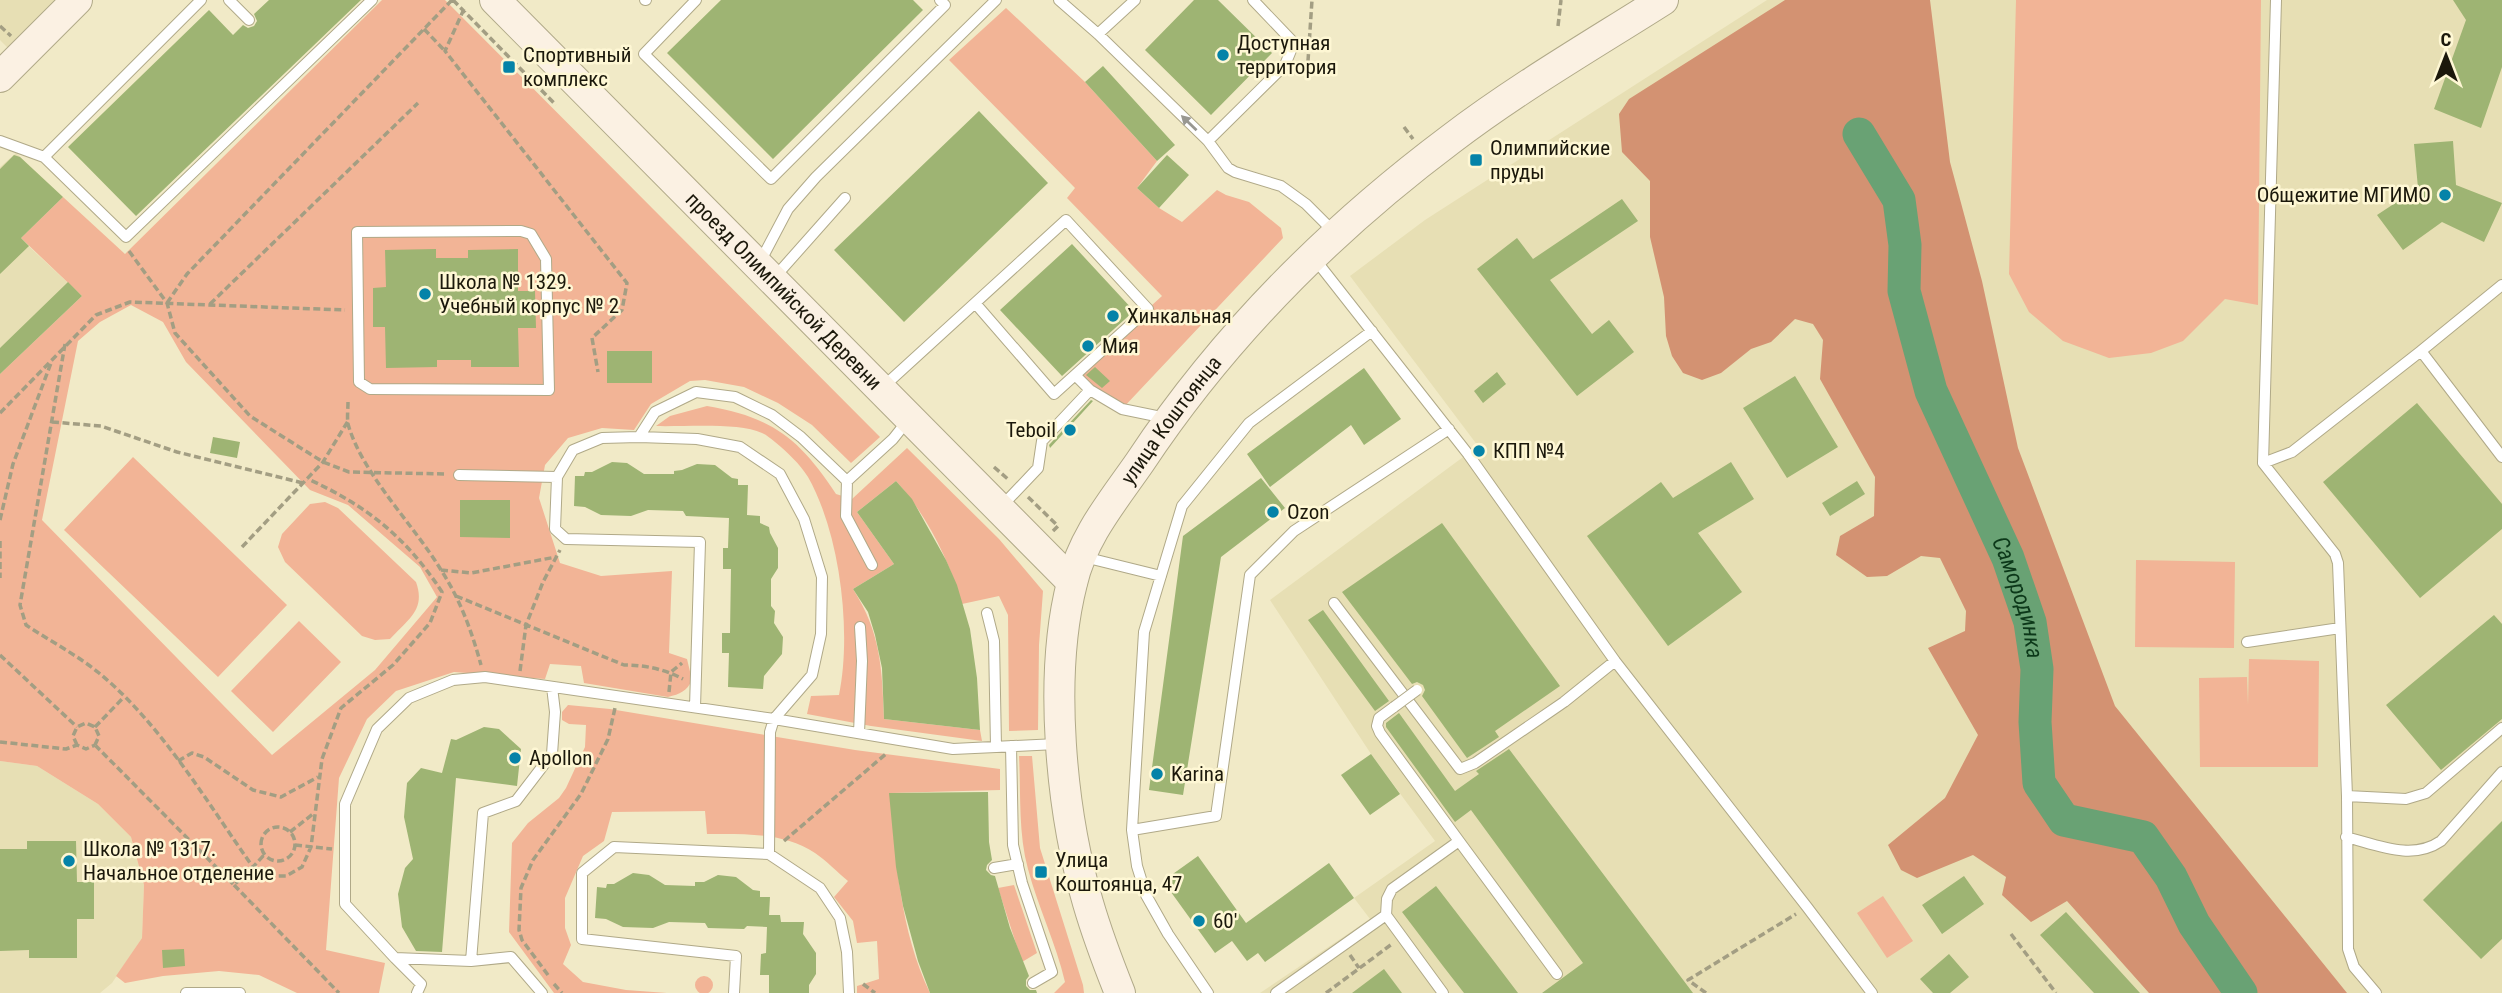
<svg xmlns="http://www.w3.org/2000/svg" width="2502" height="993" font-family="'Roboto Condensed',sans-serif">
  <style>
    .built { fill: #e7dfb4 }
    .green { fill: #f2b496; fill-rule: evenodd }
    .forest { fill: #d39272 }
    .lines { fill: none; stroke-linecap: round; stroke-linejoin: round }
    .river { stroke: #69a274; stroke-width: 33 }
    .building { fill: #9eb473 }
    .lane-casing { stroke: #b0a988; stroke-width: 12 }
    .secondary-casing { stroke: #b0a988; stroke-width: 32 }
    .path { stroke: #a39e83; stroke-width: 3.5; stroke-dasharray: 7 3.5; stroke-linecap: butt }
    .lane { stroke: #fff; stroke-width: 10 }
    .secondary { stroke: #fbf1e3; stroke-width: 30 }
    .lane-bridge-casing { stroke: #b0a988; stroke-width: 12; stroke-linecap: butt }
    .lane-bridge { stroke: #fff; stroke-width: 10 }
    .oneway { fill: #989791 }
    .poi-dot { fill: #0583a8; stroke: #fef7d4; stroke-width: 2.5 }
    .labels { text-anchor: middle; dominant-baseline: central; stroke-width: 5; stroke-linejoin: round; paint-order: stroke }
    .poi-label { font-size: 21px; fill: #1b180b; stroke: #fef7d4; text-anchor: start }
    .street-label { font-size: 21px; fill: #1b180b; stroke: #fef7d4 }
    .water-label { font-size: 23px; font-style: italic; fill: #0c3819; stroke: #fef7d4 }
  </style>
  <rect width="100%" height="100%" fill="#f1eac7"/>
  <path class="built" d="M0 0H58L9 49 0 40Z
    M1767 0H2502V993H1260L1370 919 1354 898 1435 841 1371 754 1270 600 1478 446 1350 276 1425 220Z
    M16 153 63 197 21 239 82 296 0 374V167Z
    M0 761 37 766 98 804 131 837 144 885 142 938 112 983 100 993H0Z"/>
  <path class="green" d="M382 0H445L880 437 851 463 812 425 778 403 744 387 705 380 690 381 651 404 634 430 602 428 568 438 545 465 539 498 560 563 601 576 672 571 669 653 687 659 692 680C687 691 680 694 668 697L584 683 581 666 550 664 545 679 454 672 396 691 367 719 339 778 326 950 385 963 379 993H297L259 975 219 971 163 976 125 983 116 976 142 938 144 885 131 837 98 804 37 766 0 761V374L82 296 21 238 63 197 125 254ZM131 305 163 322 186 362 310 490 348 505 420 567 437 597 375 670 272 755 42 520 78 341 100 322Z
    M2016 0H2261L2258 305 2225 299 2183 341 2151 353 2109 358 2063 341 2029 312 2009 274Z
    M1006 8 1085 82 1157 161 1137 188 1159 208 1182 222 1217 190 1226 195 1249 202 1281 228 1283 238 1122 409 1075 375 1162 296 1067 198 1075 188 949 60Z
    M707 406C772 417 800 439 836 494L852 499 907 448 999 539 1043 591 1039 645 1038 730 1009 731 1008 615 999 596 962 604C949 560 927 515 896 481L857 512 894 564 853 589C881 633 882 669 884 719L980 730 982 741 871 726 807 714 811 696 839 695C852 632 840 533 808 477 800 464 787 452 775 442 771 439 767 435 762 433 739 422 683 427 656 426L670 416Z
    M133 457 287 605 218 677 64 530Z
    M325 502 338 508 416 582C426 610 408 619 390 639L375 640 362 636 285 562 278 547 282 534 310 504Z
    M2136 560 2235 562 2234 648 2135 647Z
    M299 621 341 662 273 732 231 691Z
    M2249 659 2319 661 2318 767H2200L2199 678 2247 677 2248 705Z
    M568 705 610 709 855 750 1000 769V790L890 793C896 860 900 931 930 993H857V986L879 979 877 941 857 943 853 921 834 897 848 881C837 872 827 861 815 853 783 832 743 834 707 834L705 811 612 812 604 841 583 856 565 898V928L571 945 563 964 583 982 626 990 667 993H554L509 932 512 843 528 823 559 798 566 788 585 747 586 725 569 724 562 720V712Z
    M1019 756H1032L1040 848 1083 985 1084 993H1054L1065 982C1056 943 1038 907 1028 869 1018 833 1021 792 1019 756Z
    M1014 885 1037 953 1022 962 998 888Z
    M1883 896 1913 941 1887 958 1857 913Z
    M695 985a9 9 0 1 1 18 0a9 9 0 1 1-18 0Z"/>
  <path class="forest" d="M1785 0H1930L1950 162 1982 281 2018 448 2115 706 2347 993H2149L2067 901 2031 922 2002 895 2006 877 1973 855 1917 878 1901 870 1888 845 1945 798 1978 735 1928 648 1965 631 1966 611 1940 558 1921 556 1887 576 1867 577 1836 555 1840 536 1874 516 1875 477 1820 379 1823 340 1813 324 1795 319 1771 342 1751 349 1721 373 1702 380 1683 373 1672 356 1666 336 1664 297 1650 237V181L1622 152 1619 114 1629 99Z"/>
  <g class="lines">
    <path class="river" id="s1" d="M1859 134 1899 200 1905 245 1904 291 1931 391 2008 558 2030 622 2037 669 2035 722 2039 783 2064 820 2143 837 2171 877 2194 924 2241 993"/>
  </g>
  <path class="building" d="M269 0H361L136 216 68 147 209 10 233 35 243 25 248 28 254 26 257 21 254 14Z
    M721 0H913L923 10 773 159 667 53Z
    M1194 0H1218L1272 53 1211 115 1145 50Z
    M2453 0H2502V67L2481 128 2434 109 2466 20Z
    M1103 66 1175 145 1157 161 1085 82Z
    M979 111 1048 183 904 322 834 250Z
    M2453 141 2456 185 2502 203 2484 242 2442 222 2403 250 2377 215 2418 188 2414 144Z
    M14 155 20 157 63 197 21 238 29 246 0 274V169Z
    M1167 155 1189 175 1159 208 1137 188Z
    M1622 199 1638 221 1550 280 1592 334 1609 320 1634 352 1577 396 1477 269 1517 238 1533 259Z
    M1072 244 1134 311 1062 376 1000 310Z
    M436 249V258H468V250L518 249V291H535L536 328H518L519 367H471V360H437V367L386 368 385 327H373V288L386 287 385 250Z
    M68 282 82 296 0 374V348Z
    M607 351H652V383H607Z
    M1095 367 1110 381 1102 388 1086 375Z
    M1364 368 1401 419 1364 445 1351 425 1270 487 1247 454Z
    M1497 372 1506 384 1483 403 1474 391Z
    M1795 376 1838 447 1787 478 1743 408Z
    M1091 400 1093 401 1050 448 1049 445Z
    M2417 403 2502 504V529L2420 598 2323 482Z
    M213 437 240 442 237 458 210 453Z
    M612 462 627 463 644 474H674V471L682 470 697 464 715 465 732 478 738 479V485H748L747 515 760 516V523L769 527 770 533 778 548V568L771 579V606L775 611 774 623 783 637 782 654 764 676 763 689 728 687 729 653H722V633H730L731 569H723V548H728L729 518 686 516 683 511 648 510 631 516 601 515 585 507 574 506 575 476H584L585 472H592Z
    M1731 462 1754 499 1698 533 1742 592 1668 646 1587 536 1661 482 1673 498Z
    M1261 478 1285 508 1221 557 1183 795 1149 790 1183 536Z
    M896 481 912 499 946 560 957 585 970 629 977 678 980 730 884 719 882 668 875 635 868 612 853 589 894 564 857 512Z
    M1857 481 1865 494 1830 516 1822 503Z
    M460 500H510V538L460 537Z
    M1442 523 1560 686 1495 731 1499 737 1467 758 1422 696 1425 690 1423 685 1417 682 1412 684 1342 592Z
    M1323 610 1389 701 1375 711 1308 620Z
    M2494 615 2502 624V719L2441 770 2386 705Z
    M1399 713 1455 791 1479 774 1476 771 1509 749 1693 993H1542L1583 963 1471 810 1455 822 1386 727V723Z
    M484 727 499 729 521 749 517 786 456 778 442 952 416 951 402 927 398 894 405 868 413 859 404 817 407 783 421 768 442 773 451 739 456 740Z
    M1371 754 1400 794 1370 815 1341 775Z
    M988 792 989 842 992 860 987 865 986 870 991 875 995 876 1010 928 1029 976 1026 980V986L1030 990H1036L1037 993H930L918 961 903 906 896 867 889 793Z
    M2502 821V939L2481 959 2423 900Z
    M27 841H76L77 882H94V919H77V958H29V950L0 951V849H27Z
    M1198 856 1246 923 1329 863 1354 898 1265 962 1258 953 1247 961 1232 941 1215 953 1163 881Z
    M633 873 649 875 665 885 695 886V882H704L718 875 736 877 753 890 760 891V897H770L769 915H780L781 922H804L803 934 816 953V974L809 985V993H769V975H760L761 954 766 953 767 927 747 926 744 929 708 928 705 923 669 922 653 928 623 927 606 919 595 918 597 887 606 888 607 884H614Z
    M1964 876 1984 904 1942 934 1922 905Z
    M1436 886 1493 960 1518 993H1464L1443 966 1402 912Z
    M2066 912 2140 993H2094L2040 935Z
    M184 949 185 966 163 968 162 950Z
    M1949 954 1969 977 1950 993H1933L1920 979Z
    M1384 969 1402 993H1352Z"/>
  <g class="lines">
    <defs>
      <path id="lane" d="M201 0 44 157 126 237 372 0
        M229 0 249 20
        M645 0H646
        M696 0 644 54 771 179 945 5 940 0
        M1059 0 1098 34 1208 141 1228 168 1235 172 1281 186 1306 204 1334 232
        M2276 0 2263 463 2335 554 2338 563 2347 796 2348 949 2354 967 2376 993
        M1098 34 1135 0
        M0 141 44 157
        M1208 141 1285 65 1294 43 1253 0
        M521 231 531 234 546 259 549 390 370 389 359 382 357 232Z
        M1314 258 1468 454 1615 661 1807 907 1872 993
        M759 264 788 209 816 177 996 0
        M774 278 845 198
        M975 303 1054 394 1075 375
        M2421 351 2502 285
        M883 387 1066 220 1148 309 1075 375 1090 390
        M639 437 697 439 740 447 780 474 804 519 822 577 821 634 812 675 774 719 770 732 769 854
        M2263 463 2292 452 2421 351 2502 457
        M459 475 557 477
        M847 481 846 516 872 565
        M1001 507 1038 468 1042 441 1090 390 1122 409 1166 418
        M1084 557 1161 576
        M1334 603 1460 769 1475 763 1564 702 1615 661
        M987 613 994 641 996 747
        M2247 642 2340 628
        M552 687 555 712 552 754 516 801 483 813 471 961 395 958 345 904V804L377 729 409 698 453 680 485 677 774 719 953 749 1057 744
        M695 707 700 542 566 539 555 529 557 477 573 450 602 438 639 437 655 412 696 392 735 397 772 415 801 437 847 481 893 439 908 420
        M1394 707 1379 718 1377 726 1380 733 1459 841 1392 889 1387 899 1386 915 1443 993
        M859 733 862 661 860 627
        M1011 746 1013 845 1022 883 1052 972 1033 983
        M2347 796 2406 799 2426 793 2502 728
        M1132 830 1216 816 1250 575 1294 531 1449 429
        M2346 837C2378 845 2412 861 2441 841L2502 772
        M1459 841 1557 974
        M994 868 1018 864
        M395 958 421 984 417 993
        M471 961 511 957 542 993
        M186 993H240
        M734 993 736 956 582 939V873L614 847 769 854 820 888 840 918 847 952 849 993
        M1208 993 1168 934 1146 895 1137 866 1132 830 1144 632 1182 506 1249 423 1372 331
        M1276 993 1386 915"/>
      <g id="secondary">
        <path id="s2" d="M495 0 1072 582"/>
        <path d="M0 77 77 0"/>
        <path id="s3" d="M1120 993C1108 963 1097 934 1088 903 1061 811 1048 677 1072 583 1083 536 1113 501 1140 462 1223 337 1331 229 1451 139 1518 88 1592 45 1663 0"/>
      </g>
    </defs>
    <use href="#lane" class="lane-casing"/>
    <use href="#secondary" class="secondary-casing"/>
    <path class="path" d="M453 0 556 105
      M464 9 445 51 627 283 622 310 592 338 598 372
      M0 26 11 36
      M1558 26 1561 0
      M424 29 445 51
      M1308 61 1312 0
      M1404 127 1413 139
      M129 251 167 303 175 333 250 416 323 462 349 472 446 474
      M167 303 187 274 452 0
      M210 304 418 103
      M65 344 20 605 26 625C50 641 77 655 99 673 162 725 206 801 253 867L264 855
      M348 402C348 409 347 417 348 424 362 474 414 525 441 570 460 599 472 632 481 665
      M0 413 96 315 130 302 345 310
      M52 422 101 426 177 452 303 483
      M994 467 1009 480
      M1028 497 1058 526 1053 531
      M0 520 13 464 51 363
      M0 541V578
      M242 547 323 462 348 421
      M441 570 471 573 556 557
      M456 596 624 665C645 665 664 669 683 679
      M0 655 77 727
      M520 671 526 625 543 582 560 550
      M669 692 671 672 682 663
      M95 727 124 697
      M0 742 66 749 77 745 86 749 95 745
      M77 745 73 736 77 727 86 723 95 727 99 736 95 745
      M95 745 234 885 253 867 266 876H286L302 867 311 847 322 759 341 708 393 665 430 623 442 592C406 537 367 506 308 479
      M178 761 192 753 204 757 253 790 281 797 318 777
      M261 844a17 17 0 1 1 34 0a17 17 0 1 1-34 0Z
      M290 832 313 814
      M784 841 887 753
      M295 845 332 849
      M234 885 339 993
      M2011 934 2056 993
      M1350 955 1359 968
      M548 975 522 940 519 930 521 888 533 860 581 794 608 739 615 708
      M554 984 562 993
      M863 984 875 993
      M1326 993 1392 944
      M1706 993 1688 980 1796 914"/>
    <use href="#lane" class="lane"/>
    <use href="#secondary" class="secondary"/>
    <defs>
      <path id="lane-bridge" d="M1394 707 1417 690"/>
    </defs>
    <use href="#lane-bridge" class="lane-bridge-casing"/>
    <use href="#lane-bridge" class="lane-bridge"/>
  </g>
  <defs><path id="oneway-solid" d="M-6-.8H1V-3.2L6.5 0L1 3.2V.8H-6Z" transform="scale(1.75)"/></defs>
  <use class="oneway" href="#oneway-solid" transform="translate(1189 123) rotate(-136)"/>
  <g class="poi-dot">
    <circle cx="1223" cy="55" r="7"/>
    <rect x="502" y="60" width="14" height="14" rx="3.5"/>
    <rect x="1469" y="153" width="14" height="14" rx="3.5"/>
    <circle cx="2445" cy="195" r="7"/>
    <circle cx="425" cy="294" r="7"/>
    <circle cx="1113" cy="316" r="7"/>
    <circle cx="1088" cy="346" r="7"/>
    <circle cx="1070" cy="430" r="7"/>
    <circle cx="1479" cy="451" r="7"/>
    <circle cx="1273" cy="512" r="7"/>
    <circle cx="515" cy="758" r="7"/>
    <circle cx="1157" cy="774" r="7"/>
    <circle cx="69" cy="861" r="7"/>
    <rect x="1034" y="865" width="14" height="14" rx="3.5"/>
    <circle cx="1199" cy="921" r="7"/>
  </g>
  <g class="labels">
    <g class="poi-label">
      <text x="1237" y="43">Доступная<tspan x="1237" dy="24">территория</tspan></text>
      <text x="523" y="55">Спортивный<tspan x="523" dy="24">комплекс</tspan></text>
      <text x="1490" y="148">Олимпийские<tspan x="1490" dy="24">пруды</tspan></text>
      <text x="2431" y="195" text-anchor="end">Общежитие МГИМО</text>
      <text x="439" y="282">Школа № 1329.<tspan x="439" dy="24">Учебный корпус № 2</tspan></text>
      <text x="1127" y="316">Хинкальная</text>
      <text x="1102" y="346">Мия</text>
      <text x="1056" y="430" text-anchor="end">Teboil</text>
      <text x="1493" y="451">КПП №4</text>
      <text x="1287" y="512">Ozon</text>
      <text x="529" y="758">Apollon</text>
      <text x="1171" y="774">Karina</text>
      <text x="83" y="849">Школа № 1317.<tspan x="83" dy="24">Начальное отделение</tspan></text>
      <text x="1055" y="860">Улица<tspan x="1055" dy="24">Коштоянца, 47</tspan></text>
      <text x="1213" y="921">60'</text>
    </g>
    <g class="street-label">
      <text stroke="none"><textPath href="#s2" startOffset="410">проезд Олимпийской Деревни</textPath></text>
      <text stroke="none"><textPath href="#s3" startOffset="611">улица Коштоянца</textPath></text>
    </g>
    <g class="water-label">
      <text stroke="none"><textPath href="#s1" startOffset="497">Самородинка</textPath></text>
    </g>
  </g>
  <g transform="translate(2446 56)" stroke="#fef7d4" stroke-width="5" paint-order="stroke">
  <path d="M0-5L12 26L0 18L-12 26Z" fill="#1b180b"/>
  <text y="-10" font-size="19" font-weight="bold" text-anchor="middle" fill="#1b180b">С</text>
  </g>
</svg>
